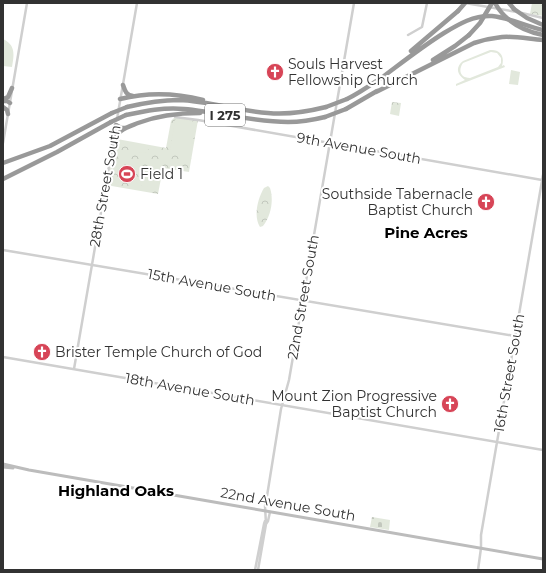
<svg xmlns="http://www.w3.org/2000/svg" width="546" height="573" font-family="Montserrat,sans-serif">
  <style>
    .forest { fill: url(#forest-crowns) }
    .cemetery { fill: url(#cemetery-stones) }
    .pitch { fill: #e2e8dc; fill-rule: evenodd }
    .lines { fill: none; stroke-linecap: round; stroke-linejoin: round }
    .tertiary { stroke: #cfcfcf; stroke-width: 2.5 }
    .secondary { stroke: #bcbcbc; stroke-width: 3 }
    .motorway { stroke: #999; stroke-width: 4.5 }
    .motorway-bridge { stroke: #999; stroke-width: 4.5 }
    .labels { text-anchor: middle; dominant-baseline: central; stroke-width: 4; stroke-linejoin: round; paint-order: stroke }
    .shield { fill: #fff; stroke: #707070; stroke-width: 1 }
    .shield-label { font-size: 13px; font-weight: bold; fill: #323232 }
    .poi-label { font-size: 14px; fill: #323232; stroke: #fff; text-anchor: start }
    .street-label { font-size: 14px; fill: #323232; stroke: #fff }
    .neighbourhood-label { font-size: 15px; font-weight: bold; fill: #000; stroke: #fff }
  </style>
  <defs>
    <pattern id="forest-crowns" width="20" height="18" patternUnits="userSpaceOnUse"><rect width="20" height="18" fill="#e2e8dc"/><path d="M2 6a3 3 0 1 1 6 0M12 15a3 3 0 1 1 6 0" fill="none" stroke="#c2c7bd"/></pattern>
    <pattern id="cemetery-stones" width="16" height="16" patternUnits="userSpaceOnUse"><rect width="16" height="16" fill="#e2e8dc"/><path d="M2 7V4a2 2 0 0 1 4 0v3zM10 15v-3a2 2 0 0 1 4 0v3z" fill="#c2c7bd"/></pattern>
  </defs>
  <rect width="100%" height="100%" fill="#fff"/>
  <path class="forest" d="M532 3H543V16L530 14Z
    M392 102 401 103 399 116 390 114Z
    M175 117 198 120 189 172 163 168 158 194 106 185 110 158 112 155 117 139 166 148 171 121Z
    M268 186 270 188C274 200 271 216 263 226L260 227C253 216 258 198 264 188Z"/>
  <path class="cemetery" d="M372 517 390 520 389 530 370 527Z"/>
  <path class="pitch" d="M3 39C16 45 14 55 12 67L3 66Z
    M490 50C500 49 505 56 502 66L504 65 505 67 456 86V84L465 80C457 75 455 67 463 61ZM491 52 497 53 501 58V63L498 67 470 78C460 78 458 70 463 63Z
    M511 70 520 72 518 85 509 84Z
    M178 119 196 122 191 153 170 150 175 120Z
    M140 144 149 146 147 153 138 152Z
    M121 164C132 166 137 174 136 184L119 182 118 181Z
    M148 171H155L154 187 153 188 137 185C137 178 142 173 148 171Z"/>
  <g class="lines">
    <path class="tertiary" d="M465 3 517 12
      M522 13 543 18
      M408 35 422 27 427 3
      M175 117 198 120 542 180
      M117 119 137 3
      M114 139 116 126
      M3 143 27 3
      M3 250 515 336
      M3 357 543 450
      M74 369 113 143
      M266 524 268 521 270 512
      M255 570 264 524 265 521
      M258 570 266 524 265 506 267 496 281 409 289 380 354 3
      M478 570 481 548V535L543 175"/>
    <path class="secondary" d="M3 464 29 470 543 559
      M3 467 13 468"/>
    <path class="motorway" d="M509 3 514 9
      M411 51 458 11
      M433 60 455 46 469 35
      M123 85C125 91 126 95 133 96
      M376 92 474 43C483 40 493 38 502 37 516 36 529 39 543 40
      M3 99 8 97 12 88
      M120 99C148 92 176 93 203 100
      M347 99C360 93 372 84 384 76 404 61 423 46 444 33 459 24 474 15 492 16 510 18 526 26 543 30
      M3 101H7L10 103
      M3 107 7 110 8 114
      M127 107C144 103 161 100 179 100 209 101 238 111 268 113 288 115 306 112 326 107
      M346 109 377 91
      M126 115C145 111 164 107 184 109 219 112 253 122 288 122 301 122 313 120 325 117
      M116 125 121 128H125
      M113 144C115 140 117 134 121 131 126 127 133 125 138 123 159 115 178 113 200 113
      M3 163 50 146 112 113
      M3 179 57 152 111 122"/>
    <path class="motorway-bridge" d="M495 3C505 21 523 31 543 35
      M514 9 527 18 543 25
      M458 11 465 3
      M469 35 480 23 492 3
      M326 107 347 99
      M112 113 127 107
      M325 117 346 109
      M111 122 126 115"/>
  </g>
  <defs>
    <symbol id="church-disc" viewBox="-11 -11 22 22"><circle r="9.5" fill="#d74557" stroke="#fff"/><path d="M-1.2-6h2.4v3.5h3.3v2.4h-3.3V6h-2.4V-.1h-3.3v-2.4h3.3Z" fill="#fff"/></symbol>
    <symbol id="stadium-disc" viewBox="-11 -11 22 22"><circle r="9.5" fill="#d74557" stroke="#fff"/><path d="M0-5a6.5 5 0 1 0 0 10a6.5 5 0 1 0 0-10ZM-3.5-1.8h7v3.6h-7Z" fill="#fff"/></symbol>
  </defs>
  <g fill-rule="evenodd">
    <use href="#church-disc" x="265" y="62" width="20" height="20"/>
    <use href="#stadium-disc" x="117" y="164" width="20" height="20"/>
    <use href="#church-disc" x="476" y="192" width="20" height="20"/>
    <use href="#church-disc" x="32" y="342" width="20" height="20"/>
    <use href="#church-disc" x="440" y="394" width="20" height="20"/>
  </g>
  <g class="labels">
    <rect class="shield" x="205" y="104" width="40" height="22" rx="3"/>
    <g class="shield-label">
      <text x="225" y="115">I 275</text>
    </g>
    <g class="poi-label">
      <text x="288" y="64">Souls Harvest<tspan x="288" dy="16">Fellowship Church</tspan></text>
      <text x="140" y="174">Field 1</text>
      <text x="473" y="194" text-anchor="end">Southside Tabernacle<tspan x="473" dy="16">Baptist Church</tspan></text>
      <text x="55" y="352">Brister Temple Church of God</text>
      <text x="437" y="396" text-anchor="end">Mount Zion Progressive<tspan x="437" dy="16">Baptist Church</tspan></text>
    </g>
    <g class="street-label">
      <text transform="translate(359 148) rotate(10)">9th Avenue South</text>
      <text transform="translate(105 186) rotate(-80)">28th Street South</text>
      <text transform="translate(212 285) rotate(10)">15th Avenue South</text>
      <text transform="translate(303 297) rotate(-80)">22nd Street South</text>
      <text transform="translate(509 373) rotate(-80)">16th Street South</text>
      <text transform="translate(190 389) rotate(10)">18th Avenue South</text>
      <text transform="translate(288 504) rotate(10)">22nd Avenue South</text>
    </g>
    <g class="neighbourhood-label">
      <text x="426" y="232">Pine Acres</text>
      <text x="116" y="490">Highland Oaks</text>
    </g>
  </g>
  <rect width="546" height="573" fill="none" stroke="#323232" stroke-width="8"/>
</svg>
